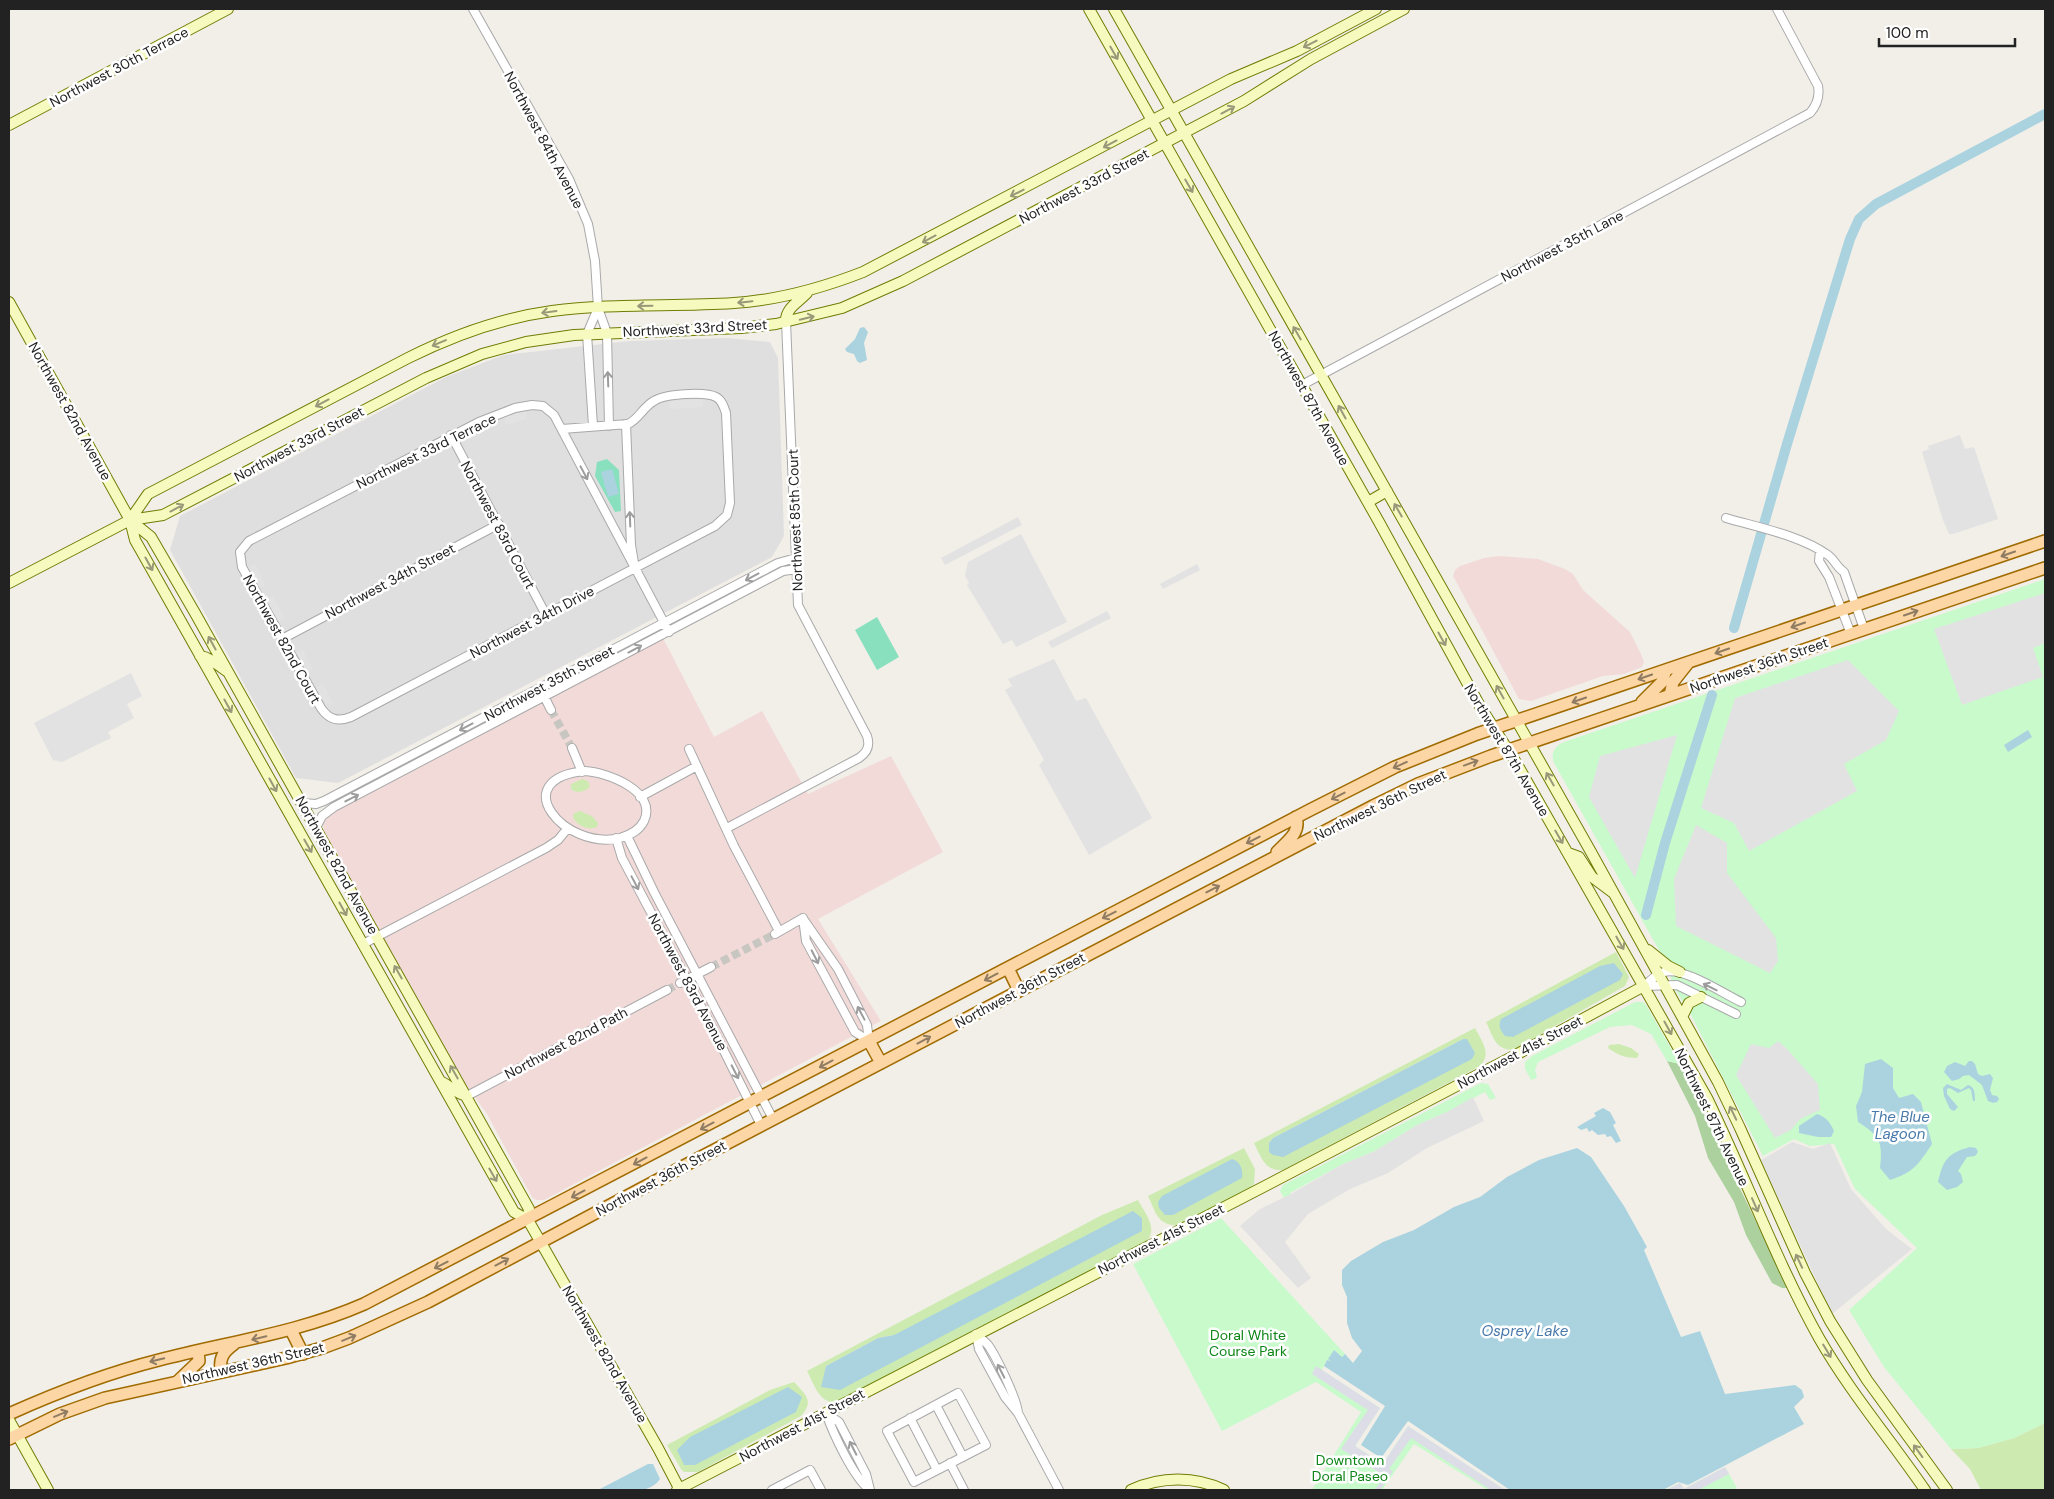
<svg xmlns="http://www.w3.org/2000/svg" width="2054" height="1499" font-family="'DM Sans',sans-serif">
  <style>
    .residential { fill: #e0dfdf }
    .commercial { fill: #f2dad9 }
    .grass { fill: #cdebb0; fill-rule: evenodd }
    .forest { fill: #add19e }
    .park { fill: #c8facc }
    .pitch { fill: #88e0be }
    .parking { fill: #e2e2e2 }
    .plaza { fill: #dddde8 }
    .water { fill: #aad3df }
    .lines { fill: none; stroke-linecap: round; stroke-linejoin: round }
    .canal { stroke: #aad3df; stroke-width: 10 }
    .street-tunnel { stroke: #c8c6c1; stroke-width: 8; stroke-dasharray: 8 4; stroke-linecap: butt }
    .street-casing { stroke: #a9a9a9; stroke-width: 10 }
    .secondary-casing { stroke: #707d05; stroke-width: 12 }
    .primary-casing { stroke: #a06b00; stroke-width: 14 }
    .street { stroke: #fff; stroke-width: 8 }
    .secondary { stroke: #f7fabf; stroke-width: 10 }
    .primary { stroke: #fcd6a4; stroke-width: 11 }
    .oneway { stroke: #979978 }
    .oneway2 { stroke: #9c9c9c }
    .oneway3 { stroke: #8f7c63 }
    .labels { text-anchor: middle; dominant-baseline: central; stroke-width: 5; stroke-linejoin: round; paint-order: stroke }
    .street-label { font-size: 14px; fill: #222; stroke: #fff }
    .park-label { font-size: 14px; fill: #0c8416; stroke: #fff }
    .water-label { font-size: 15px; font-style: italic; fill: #4a7aab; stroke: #fff }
  </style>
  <rect width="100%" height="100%" fill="#f2efe9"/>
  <path class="residential" d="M727 338 770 342 778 358 784 536 772 557 338 783 296 778 170 550 180 516 446 377 504 355 630 341Z"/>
  <path class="commercial" d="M1499 556 1538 559 1565 569 1573 574 1583 590 1630 632 1641 654 1644 662 1642 667 1624 674 1603 676 1531 701 1519 699 1453 576 1455 570 1460 566 1484 558Z
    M663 638 714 737 762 711 808 794 891 756 943 852 818 919 881 1021 544 1200H536L532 1197 487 1114 464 1082 331 844 324 831 323 822 329 814Z"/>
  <path class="grass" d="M582 779 588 781 590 787C584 792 577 794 571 789V784Z
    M580 811 592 816 598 823 597 827C588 831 577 826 573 817L574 813Z
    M1616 952 1629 977 1625 986 1513 1050C1495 1050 1493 1036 1486 1022Z
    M1475 1028C1482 1041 1492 1054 1480 1066L1283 1170C1265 1172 1261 1157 1254 1143ZM1463 1039H1467L1269 1143 1273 1138Z
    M1619 1044 1631 1048 1639 1054 1637 1058C1625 1058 1618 1055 1608 1048L1609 1045Z
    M1244 1148 1255 1169 1254 1184 1248 1190 1180 1225C1158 1227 1156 1213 1148 1196Z
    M1138 1200C1146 1215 1160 1230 1144 1244L840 1402C820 1406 815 1386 807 1371L1102 1215ZM894 1335 822 1387 826 1366 878 1338Z
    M794 1382C805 1394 815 1401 801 1416L698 1472H684L681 1469 667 1445 770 1390Z
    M2045 1423V1490H1981L1970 1469 1951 1449 1978 1448 2014 1438Z"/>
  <path class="forest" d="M1667 1061 1680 1064 1788 1288H1782L1772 1283 1746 1235 1734 1202 1708 1158 1695 1116Z"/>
  <path class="park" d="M2045 579V1423L2014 1438 1978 1448 1951 1449 1884 1367 1849 1310 1917 1248 1855 1189 1834 1144 1810 1146 1794 1139 1763 1156 1691 1015 1675 989 1671 979 1672 962 1660 952 1554 763C1550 753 1555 746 1564 742Z
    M1635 1002H1643L1646 1005 1680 1064 1667 1061 1651 1034 1632 1025 1610 1027 1538 1062 1535 1070 1537 1078 1531 1080 1525 1069V1062L1532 1056Z
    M1481 1083 1488 1084 1496 1098 1490 1100 1485 1092 1449 1111 1417 1125 1375 1151 1341 1165 1290 1193 1291 1198 1286 1201 1280 1191 1283 1185Z
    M1221 1218 1345 1354 1342 1357 1334 1350 1331 1361 1327 1360 1322 1370 1380 1408 1355 1446 1383 1464 1408 1426 1505 1490H1488L1414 1444 1382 1490H1312L1361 1412 1316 1382 1222 1431 1133 1264Z
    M1725 1467 1737 1488 1731 1490H1665L1680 1483 1684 1489Z"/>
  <path class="pitch" d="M607 459 619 470 621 511 615 512 595 476 597 462Z
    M877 617 899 657 877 670 855 630Z"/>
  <path class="parking" d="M703 399V407L669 409V401Z
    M526 411 527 419 506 425 503 418Z
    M1960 435 1965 449 1974 447 1998 519 1953 534H1949L1943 520 1922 452 1929 449 1928 446Z
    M1018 517 1022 525 945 565 941 558Z
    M1021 534 1067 622 1016 647 1012 640 1003 644 967 585 969 583 965 576 968 562Z
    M255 564 266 585 259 588 248 568Z
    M1197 564 1200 570 1163 589 1160 584Z
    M2045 593V643L2033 648 2043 677 1962 705 1934 629Z
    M273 596 285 618 278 622 266 600Z
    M1107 611 1111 618 1052 648 1048 642Z
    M303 650 313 669 307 673 296 653Z
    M1054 659 1076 701 1086 698 1152 818 1089 855 1039 765 1044 760 1005 690 1012 686 1008 679Z
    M1848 660 1899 711 1886 740 1844 764 1857 791 1749 851 1734 823 1701 808 1735 698Z
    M131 673 142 696 127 704 134 718 108 732 111 738 62 762 53 760 34 723Z
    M323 684 333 703 326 706 316 688Z
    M1677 735 1635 878 1589 797 1600 756Z
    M1696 825 1727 843V873L1776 938 1778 961 1770 973 1676 926 1674 879Z
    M1778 1041 1787 1049 1818 1084 1820 1110 1800 1119 1791 1130 1775 1138 1736 1075 1751 1044 1769 1048Z
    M1473 1097 1484 1121 1427 1148 1388 1173 1350 1189 1308 1214 1285 1242 1311 1278 1298 1288 1240 1226 1260 1209 1291 1194 1341 1165 1375 1151 1417 1125 1449 1111Z
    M1792 1142 1813 1149 1830 1143 1851 1189 1886 1229 1912 1249 1832 1314 1761 1160Z"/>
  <path class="plaza" d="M1316 1366 1380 1408 1355 1446 1383 1464 1408 1426 1505 1490H1491L1411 1438 1389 1469 1393 1471 1380 1490H1375L1385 1476 1341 1449 1368 1410 1312 1374Z
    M1725 1467 1729 1474 1698 1490H1666L1680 1483 1684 1489Z"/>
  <path class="water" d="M864 327 868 332 864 343 867 360 860 363 857 361 854 354 847 352 845 349 855 339 860 328Z
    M612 469 619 494 608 497 601 472Z
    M2028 730 2032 737 2008 752 2004 745Z
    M1614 963 1623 974 1620 980 1513 1037 1505 1036C1500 1030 1498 1026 1501 1019L1600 966Z
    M1463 1039H1467L1475 1053 1472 1059 1283 1157 1273 1155 1269 1152V1143L1273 1138Z
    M1881 1059 1893 1068V1088L1899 1098 1913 1094 1921 1102 1932 1144C1918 1165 1914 1172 1890 1180L1880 1168C1883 1142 1880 1136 1858 1122L1856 1106 1862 1092 1865 1064Z
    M1969 1061H1972L1975 1064 1978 1074 1982 1076 1990 1074 1993 1078 1990 1090 1992 1095 1997 1096 1999 1099 1997 1102 1993 1103 1988 1101 1982 1085 1969 1075 1963 1076 1959 1079 1952 1081 1944 1072 1947 1066 1955 1062 1965 1066Z
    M1947 1084 1961 1090 1968 1085C1975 1087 1975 1094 1975 1101H1973L1971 1090 1969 1088 1958 1093 1950 1088 1947 1089V1094L1958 1107 1954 1111 1950 1109 1944 1096 1943 1088Z
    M1603 1108 1610 1112 1616 1123 1613 1125 1621 1141 1616 1143 1611 1136 1607 1137 1605 1134 1598 1135 1592 1130 1589 1132 1587 1128 1581 1130 1577 1127 1596 1116 1594 1113Z
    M1817 1114C1826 1117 1830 1122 1834 1131L1831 1137H1818L1799 1133V1126Z
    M1970 1147 1976 1148 1978 1152 1975 1156 1967 1157 1958 1171 1961 1174 1963 1182 1957 1187 1947 1190 1938 1182C1943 1160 1948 1153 1970 1147Z
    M1577 1148 1591 1157 1624 1206 1647 1247 1644 1250 1681 1337 1700 1331 1725 1394 1795 1385 1802 1390 1804 1397 1794 1407 1804 1424 1688 1485 1678 1482 1663 1490H1510L1408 1421 1381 1458 1361 1445 1385 1406 1324 1366 1327 1360 1331 1361 1328 1359 1334 1350 1342 1357 1345 1354 1353 1363 1362 1351 1352 1338 1347 1323V1297L1342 1285V1270L1351 1261 1383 1242 1414 1230 1454 1207 1480 1197 1507 1177 1539 1160Z
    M1232 1159C1241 1162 1243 1170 1242 1178L1173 1215H1165L1159 1208 1158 1202 1162 1196Z
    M1133 1211 1142 1218V1231L840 1390 821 1387 826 1366 878 1338 894 1335Z
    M788 1387 802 1397 796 1412 695 1465H684L677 1450 690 1437Z
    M648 1464H653L660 1479C648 1497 617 1490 598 1490Z"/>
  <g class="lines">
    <path class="canal" d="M1734 628 1787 444 1850 239 1859 219 1876 204 2045 114
      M1646 915 1665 843 1712 695"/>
    <path class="street-tunnel" d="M551 710 572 748
      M711 967 775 934
      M667 990 680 983"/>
    <defs>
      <path id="street" d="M473 9 569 179 588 224 595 261 598 308 607 333 609 426
        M1302 385 1810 113C1817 105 1820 97 1818 86L1777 9
        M626 424 631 545 634 563
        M593 426 587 334 598 308
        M562 429 628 424C639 419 643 407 654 401 664 394 705 391 716 397 722 400 724 407 726 413L730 503 727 515 715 526 351 717C338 722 329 720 321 708L242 567 240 552 249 541 479 422 515 408 532 405 543 406 554 415 669 632
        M451 435 546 615
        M1726 518C1760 528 1799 535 1828 555 1835 560 1837 568 1844 572L1864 629
        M1820 551 1819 561 1829 577 1851 634
        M282 639 499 524
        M543 694 551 710
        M572 748 582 772
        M689 749 734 846 779 931
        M585 771C606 772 658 791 644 821 639 831 630 835 620 838 564 851 505 779 585 771Z
        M640 797 697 766
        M302 803 316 804 324 801 778 563 796 558
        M316 828 322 816 334 807 783 571 797 569
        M727 828 859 758C868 752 870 745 867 736L798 605 786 322
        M627 836 654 892 773 1119
        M616 838 622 858 713 1029 761 1125
        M803 918 806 941 855 1032 869 1041
        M804 920 838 969 867 1025 869 1041
        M775 934 803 918
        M363 944 546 848 558 840 568 828
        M680 983 711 967
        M1644 986C1650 981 1656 974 1664 972 1684 967 1722 993 1741 1002
        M1644 986 1677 985 1736 1014
        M467 1096 667 990
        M976 1334 979 1349 1005 1397 1018 1413 1059 1490
        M976 1334C980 1338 985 1341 988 1345 996 1356 1017 1399 1018 1413
        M958 1393 986 1445 914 1482 887 1431Z
        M936 1405 963 1457
        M826 1413 839 1422 866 1474 870 1490
        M826 1413C833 1433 853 1477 870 1490
        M910 1418 937 1470
        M950 1463 964 1490
        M772 1490 810 1470 821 1490"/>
      <path id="secondary" d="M1089 9 1379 522 1481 708 1517 764 1707 1098C1746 1178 1776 1261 1819 1338 1850 1392 1890 1439 1925 1490
        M1114 9 1591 852 1718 1082 1740 1128 1805 1273 1830 1321 1867 1380 1947 1490
        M9 125 228 9
        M9 302 130 520 135 540 514 1212 528 1220 658 1448 680 1490
        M786 322C785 308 799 302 807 293
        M1368 502 1387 491
        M130 520 148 494 408 358C454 335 501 318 552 311 612 303 674 307 734 303 779 300 822 288 863 272L1231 79 1297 51 1376 9
        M130 520 151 537 195 613 529 1209 528 1220
        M9 583 130 520 163 515 426 378 482 354 526 342 574 335 741 328 776 324 842 308 903 281 1244 101 1311 59 1404 9
        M200 656C212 658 218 666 228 672
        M1568 853 1579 857 1592 877 1612 892
        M1648 950 1668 966 1680 972
        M1682 1017 1689 1003 1701 997
        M442 1082C452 1087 456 1094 467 1096
        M9 1420 48 1490
        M677 1490 1269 1184 1510 1058 1644 986
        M1131 1490C1161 1476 1195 1476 1224 1490"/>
      <path id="primary" d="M1670 695 1673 682 1688 663
        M1642 702 1662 682 1666 670
        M1277 852C1287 841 1301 833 1296 817
        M1008 968 1019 991
        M869 1041 881 1063
        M291 1330 303 1354
        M221 1372C219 1358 223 1352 234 1344
        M178 1381 199 1361 198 1351
        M9 1414C58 1392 107 1373 159 1360 228 1342 298 1333 364 1304L1310 810 1395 767 1477 734 2045 541
        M9 1439 60 1414 105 1398 286 1358 322 1348 349 1338 428 1302 680 1168 1373 806 1418 784 1491 756 2045 568"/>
    </defs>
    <use href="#street" class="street-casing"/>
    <use href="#secondary" class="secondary-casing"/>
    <use href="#primary" class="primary-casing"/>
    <use href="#street" class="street"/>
    <use href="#secondary" class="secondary"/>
    <use href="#primary" class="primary"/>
  </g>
  <defs><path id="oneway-shaft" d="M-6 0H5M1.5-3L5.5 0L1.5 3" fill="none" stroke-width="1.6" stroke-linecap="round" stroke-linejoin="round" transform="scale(1.25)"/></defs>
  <g class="oneway">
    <use href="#oneway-shaft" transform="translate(1310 44) rotate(153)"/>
    <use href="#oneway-shaft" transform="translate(1114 53) rotate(60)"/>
    <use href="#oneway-shaft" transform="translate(1228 110) rotate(-28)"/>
    <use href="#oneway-shaft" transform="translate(1110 144) rotate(152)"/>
    <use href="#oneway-shaft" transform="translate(1189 186) rotate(60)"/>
    <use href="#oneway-shaft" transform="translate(1017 193) rotate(153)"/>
    <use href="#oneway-shaft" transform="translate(929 239) rotate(152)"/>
    <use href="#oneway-shaft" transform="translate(745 302) rotate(174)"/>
    <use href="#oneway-shaft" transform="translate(645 306) rotate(179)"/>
    <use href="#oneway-shaft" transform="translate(549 312) rotate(172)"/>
    <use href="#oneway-shaft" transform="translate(807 318) rotate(-14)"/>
    <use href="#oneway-shaft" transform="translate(1297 333) rotate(-120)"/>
    <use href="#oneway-shaft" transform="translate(439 343) rotate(157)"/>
    <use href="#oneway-shaft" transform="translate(322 403) rotate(152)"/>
    <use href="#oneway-shaft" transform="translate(1342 412) rotate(-119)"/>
    <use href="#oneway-shaft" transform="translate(177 508) rotate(-28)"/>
    <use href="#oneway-shaft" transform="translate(1398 510) rotate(-120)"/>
    <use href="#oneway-shaft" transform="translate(149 564) rotate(61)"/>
    <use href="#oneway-shaft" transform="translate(1442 639) rotate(61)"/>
    <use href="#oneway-shaft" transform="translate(212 643) rotate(-119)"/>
    <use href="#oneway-shaft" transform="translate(1500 692) rotate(-119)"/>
    <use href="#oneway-shaft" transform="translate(228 706) rotate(61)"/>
    <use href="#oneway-shaft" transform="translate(1550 779) rotate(-120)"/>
    <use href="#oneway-shaft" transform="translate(273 785) rotate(61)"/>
    <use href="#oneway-shaft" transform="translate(1559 837) rotate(60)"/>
    <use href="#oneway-shaft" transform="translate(308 846) rotate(60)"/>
    <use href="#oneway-shaft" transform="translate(343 909) rotate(61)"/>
    <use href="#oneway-shaft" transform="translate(1620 943) rotate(60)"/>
    <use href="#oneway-shaft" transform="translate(398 972) rotate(-120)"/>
    <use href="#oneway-shaft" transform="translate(1668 1028) rotate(61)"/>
    <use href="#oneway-shaft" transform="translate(454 1072) rotate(-120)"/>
    <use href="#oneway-shaft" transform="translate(1733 1113) rotate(-116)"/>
    <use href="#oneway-shaft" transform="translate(493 1175) rotate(60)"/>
    <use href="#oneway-shaft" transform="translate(1755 1205) rotate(66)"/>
    <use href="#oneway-shaft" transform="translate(1799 1261) rotate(-115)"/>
    <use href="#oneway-shaft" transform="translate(1827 1351) rotate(59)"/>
    <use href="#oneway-shaft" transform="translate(1918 1451) rotate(-126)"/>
  </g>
  <g class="oneway2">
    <use href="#oneway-shaft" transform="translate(608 379) rotate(-92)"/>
    <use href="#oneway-shaft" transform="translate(584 473) rotate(62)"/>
    <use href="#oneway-shaft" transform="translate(630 519) rotate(-92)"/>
    <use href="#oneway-shaft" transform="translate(752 577) rotate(152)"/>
    <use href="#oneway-shaft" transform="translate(635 649) rotate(-28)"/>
    <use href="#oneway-shaft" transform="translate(466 727) rotate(152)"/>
    <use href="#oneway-shaft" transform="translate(352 798) rotate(-27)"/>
    <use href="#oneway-shaft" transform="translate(635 883) rotate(62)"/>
    <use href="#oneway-shaft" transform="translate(815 957) rotate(63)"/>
    <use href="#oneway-shaft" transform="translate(1710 987) rotate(-154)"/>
    <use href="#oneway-shaft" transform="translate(861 1013) rotate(-118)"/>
    <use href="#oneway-shaft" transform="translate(735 1072) rotate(63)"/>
    <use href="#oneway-shaft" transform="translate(1001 1371) rotate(-117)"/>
    <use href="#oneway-shaft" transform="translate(853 1448) rotate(-117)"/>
  </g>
  <g class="oneway3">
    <use href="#oneway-shaft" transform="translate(2008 554) rotate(161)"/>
    <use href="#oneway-shaft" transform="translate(1911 613) rotate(-19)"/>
    <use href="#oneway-shaft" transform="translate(1798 625) rotate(161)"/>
    <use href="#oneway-shaft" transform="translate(1722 651) rotate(161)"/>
    <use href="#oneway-shaft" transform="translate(1645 677) rotate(161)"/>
    <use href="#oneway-shaft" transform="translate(1579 700) rotate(161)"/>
    <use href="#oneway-shaft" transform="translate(1471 763) rotate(-20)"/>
    <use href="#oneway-shaft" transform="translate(1400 765) rotate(156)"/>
    <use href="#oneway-shaft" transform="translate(1338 796) rotate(153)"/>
    <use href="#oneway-shaft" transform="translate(1253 840) rotate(153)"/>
    <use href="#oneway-shaft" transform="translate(1213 889) rotate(-27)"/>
    <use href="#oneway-shaft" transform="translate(1109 915) rotate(153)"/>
    <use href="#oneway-shaft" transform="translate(991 977) rotate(152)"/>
    <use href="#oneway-shaft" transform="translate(924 1040) rotate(-28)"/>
    <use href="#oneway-shaft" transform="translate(826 1064) rotate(152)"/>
    <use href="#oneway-shaft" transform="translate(707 1126) rotate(152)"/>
    <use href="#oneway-shaft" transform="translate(640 1161) rotate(152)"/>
    <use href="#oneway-shaft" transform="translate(578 1194) rotate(152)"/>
    <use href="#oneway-shaft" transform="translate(502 1262) rotate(-28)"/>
    <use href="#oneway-shaft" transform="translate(441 1265) rotate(153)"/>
    <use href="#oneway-shaft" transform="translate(259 1338) rotate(167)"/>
    <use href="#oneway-shaft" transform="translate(349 1338) rotate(-22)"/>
    <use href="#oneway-shaft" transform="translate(157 1360) rotate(166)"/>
    <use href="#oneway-shaft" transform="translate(61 1414) rotate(-22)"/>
  </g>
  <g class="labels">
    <g class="street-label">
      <text transform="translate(119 67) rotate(-28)">Northwest 30th Terrace</text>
      <text transform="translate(544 140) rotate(62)">Northwest 84th Avenue</text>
      <text transform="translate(1084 186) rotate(-28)">Northwest 33rd Street</text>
      <text transform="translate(1562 246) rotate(-28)">Northwest 35th Lane</text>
      <text transform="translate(695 328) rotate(-3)">Northwest 33rd Street</text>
      <text transform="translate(1309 398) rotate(61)">Northwest 87th Avenue</text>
      <text transform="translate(70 411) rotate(61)">Northwest 82nd Avenue</text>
      <text transform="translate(299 444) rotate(-28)">Northwest 33rd Street</text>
      <text transform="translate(426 451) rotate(-26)">Northwest 33rd Terrace</text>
      <text transform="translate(795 520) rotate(-92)">Northwest 85th Court</text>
      <text transform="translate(498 525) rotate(62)">Northwest 83rd Court</text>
      <text transform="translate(390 581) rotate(-28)">Northwest 34th Street</text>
      <text transform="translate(532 622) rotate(-28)">Northwest 34th Drive</text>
      <text transform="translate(282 639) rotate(61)">Northwest 82nd Court</text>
      <text transform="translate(1759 665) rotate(-19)">Northwest 36th Street</text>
      <text transform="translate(549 683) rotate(-28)">Northwest 35th Street</text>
      <text transform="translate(1507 750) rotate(59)">Northwest 87th Avenue</text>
      <text transform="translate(1380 805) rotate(-26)">Northwest 36th Street</text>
      <text transform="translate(337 865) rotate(61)">Northwest 82nd Avenue</text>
      <text transform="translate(688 982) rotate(62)">Northwest 83rd Avenue</text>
      <text transform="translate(1020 990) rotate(-28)">Northwest 36th Street</text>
      <text transform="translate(566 1043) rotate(-28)">Northwest 82nd Path</text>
      <text transform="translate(1520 1052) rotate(-28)">Northwest 41st Street</text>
      <text transform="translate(1712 1117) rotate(64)">Northwest 87th Avenue</text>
      <text transform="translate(661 1178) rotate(-28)">Northwest 36th Street</text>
      <text transform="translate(1161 1239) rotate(-27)">Northwest 41st Street</text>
      <text transform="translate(605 1354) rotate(60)">Northwest 82nd Avenue</text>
      <text transform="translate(253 1363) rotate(-13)">Northwest 36th Street</text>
      <text transform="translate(802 1425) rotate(-28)">Northwest 41st Street</text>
    </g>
    <g class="park-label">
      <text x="1248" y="1335">Doral White<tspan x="1248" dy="16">Course Park</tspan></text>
      <text x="1350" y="1460">Downtown<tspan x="1350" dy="16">Doral Paseo</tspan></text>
    </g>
    <g class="water-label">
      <text x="1900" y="1117">The Blue<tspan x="1900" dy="17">Lagoon</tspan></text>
      <text x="1525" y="1331">Osprey Lake</text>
    </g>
  </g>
  <rect width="2054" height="1499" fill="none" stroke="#222222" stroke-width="20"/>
  <path d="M1879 38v8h136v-8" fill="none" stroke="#222222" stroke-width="2.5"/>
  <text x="1886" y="38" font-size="15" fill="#222222" stroke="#ffffff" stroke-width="4" paint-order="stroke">100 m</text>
</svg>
